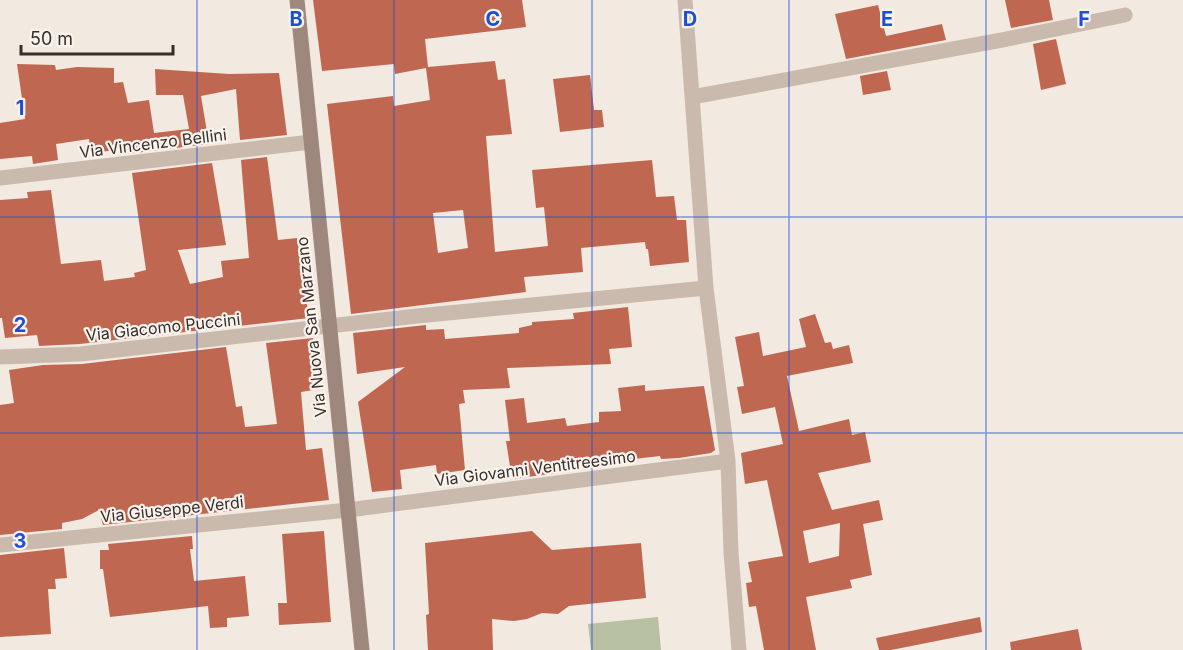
<svg xmlns="http://www.w3.org/2000/svg" width="1183" height="650" font-family="Inter,sans-serif">
  <style>
    .green { fill: #b7c1a1 }
    .building { fill: #bf6751; fill-rule: evenodd }
    .lines { fill: none; stroke-linecap: round; stroke-linejoin: round }
    .minor { stroke: #cab9ad; stroke-width: 15 }
    .secondary { stroke: #9e887e; stroke-width: 15 }
    .grid { fill: none; stroke: #1d4ed8; stroke-width: 1.5; stroke-opacity: 0.55 }
    .labels { text-anchor: middle; dominant-baseline: central; stroke-width: 4.5; stroke-linejoin: round; paint-order: stroke }
    .street-label { font-size: 16px; fill: #382f2b; stroke: #faf3ed }
    .grid-label { font-size: 20px; text-anchor: middle; font-weight: bold; fill: #1d4ed8; stroke: #faf3ed; stroke-width: 4.5; stroke-linejoin: round; paint-order: stroke }
  </style>
  <rect width="100%" height="100%" fill="#f2e9e0"/>
  <path class="green" d="M658 617 661 650H591L588 624Z"/>
  <path class="building" d="M313 0H522L526 27 425 39 428 67 495 61 498 80 505 79 512 134 486 136 495 252 548 246 544 207 536 208 532 170 652 160 656 197 674 196 677 220H686L689 262 650 266 648 249H646L645 242 581 248 583 272 524 277 526 292 351 314 327 104 393 96 394 106 430 100 426 68 395 74 394 64 322 71ZM463 210 468 248 438 253 433 213Z
    M1005 0H1049L1053 20 1011 28Z
    M878 5 886 36 942 24 946 40 846 59 835 14Z
    M1056 39 1066 84 1041 90 1033 44Z
    M17 64 55 65 56 70 77 67 114 68V83L123 82 128 103 149 100 154 133 189 129 183 95H156L155 69 229 74 279 73 287 135 240 140 236 89 201 96 209 144 126 154 125 149 91 153 89 139 56 144 58 160 33 164 32 156 0 159V123L25 119Z
    M887 71 891 90 863 95 860 76Z
    M590 75 594 110H602L604 127 560 132 553 79Z
    M267 157 278 240 297 238 309 318 80 344 39 346 37 335 5 338 2 318H0V200L28 198 27 192 51 190 61 264 101 260 104 281 135 277 134 273 146 270 132 173 212 163 226 245 178 250 190 284 223 277 221 261 249 258 241 160Z
    M628 307 632 347 609 349 611 364 507 368 510 388 463 390 465 403 459 404 465 470 437 474 436 465 400 470 402 489 372 492 358 402 405 367 357 374 353 333 426 325V330L444 329 445 339 519 333V328L532 325V322L574 319 573 313Z
    M815 314 825 343 831 342 833 349 849 345 853 363 787 376 799 431 849 419 852 435 865 432 871 462 818 473 832 510 879 500 883 520 863 524 872 575 850 580 852 588 806 597 816 650H764L756 606 749 607 746 583 752 582 748 562 783 556 767 480 745 484 741 453 783 444 775 407 742 414 737 387 744 386 735 337 759 332 763 356 806 347 799 319ZM840 523 839 556 809 563 803 531Z
    M313 338 319 389 301 392 306 450 322 448 329 500 103 525 99 510 82 519 62 523V529L0 535V405L14 403 9 370 43 365 82 364 226 347 236 407 242 406 245 427 277 424 266 343Z
    M645 385V391L704 386 715 450 711 453 679 458 661 459 660 456 556 468 557 473 512 479 506 441H510L505 400 524 398 527 423 565 418 567 426 599 422V412L621 411 618 388Z
    M324 531 331 622 279 625 278 603H287L282 534Z
    M532 531 552 550 641 543 646 598 569 606 558 614 542 613 527 619 514 621 492 619 493 650H428L426 615 429 614 425 543Z
    M192 536 193 549H190L194 581 245 576 249 616 227 618V627L210 628 208 606 110 617 103 569H100V550H109L108 544Z
    M64 548 67 578 55 579 56 589H48L51 634 0 637V555Z
    M980 617 982 632 891 650H879L876 638Z
    M1078 629 1082 650H1011L1010 642Z"/>
  <g class="lines">
    <path class="minor" d="M685 0 706 288 728 461 731 553 739 650
      M692 97 1002 40 1125 15
      M0 178 311 142
      M0 357 81 354 417 316 706 288
      M0 545 348 510 728 461"/>
    <path class="secondary" d="M297 0 362 650"/>
  </g>
  <path class="grid" d="M197 0V650M394 0V650M592 0V650M789 0V650M986 0V650M0 217H1183M0 433H1183"/>
  <g class="labels">
    <g class="street-label">
      <text transform="translate(153 143) rotate(-7)">Via Vincenzo Bellini</text>
      <text transform="translate(163 327) rotate(-6)">Via Giacomo Puccini</text>
      <text transform="translate(311 327) rotate(-96)">Via Nuova San Marzano</text>
      <text transform="translate(535 468) rotate(-7)">Via Giovanni Ventitreesimo</text>
      <text transform="translate(172 509) rotate(-6)">Via Giuseppe Verdi</text>
    </g>
  </g>
  <g class="grid-label">
    <text x="296" y="26">B</text>
    <text x="493" y="26">C</text>
    <text x="690" y="26">D</text>
    <text x="887" y="26">E</text>
    <text x="1084" y="26">F</text>
    <text x="20" y="115">1</text>
    <text x="20" y="332">2</text>
    <text x="20" y="548">3</text>
  </g>
  <path d="M21 45v9h152v-9" fill="none" stroke="#382f2b" stroke-width="3"/>
  <text x="30" y="45" font-size="18" fill="#382f2b" stroke="#faf3ed" stroke-width="4.5" paint-order="stroke">50 m</text>
</svg>
